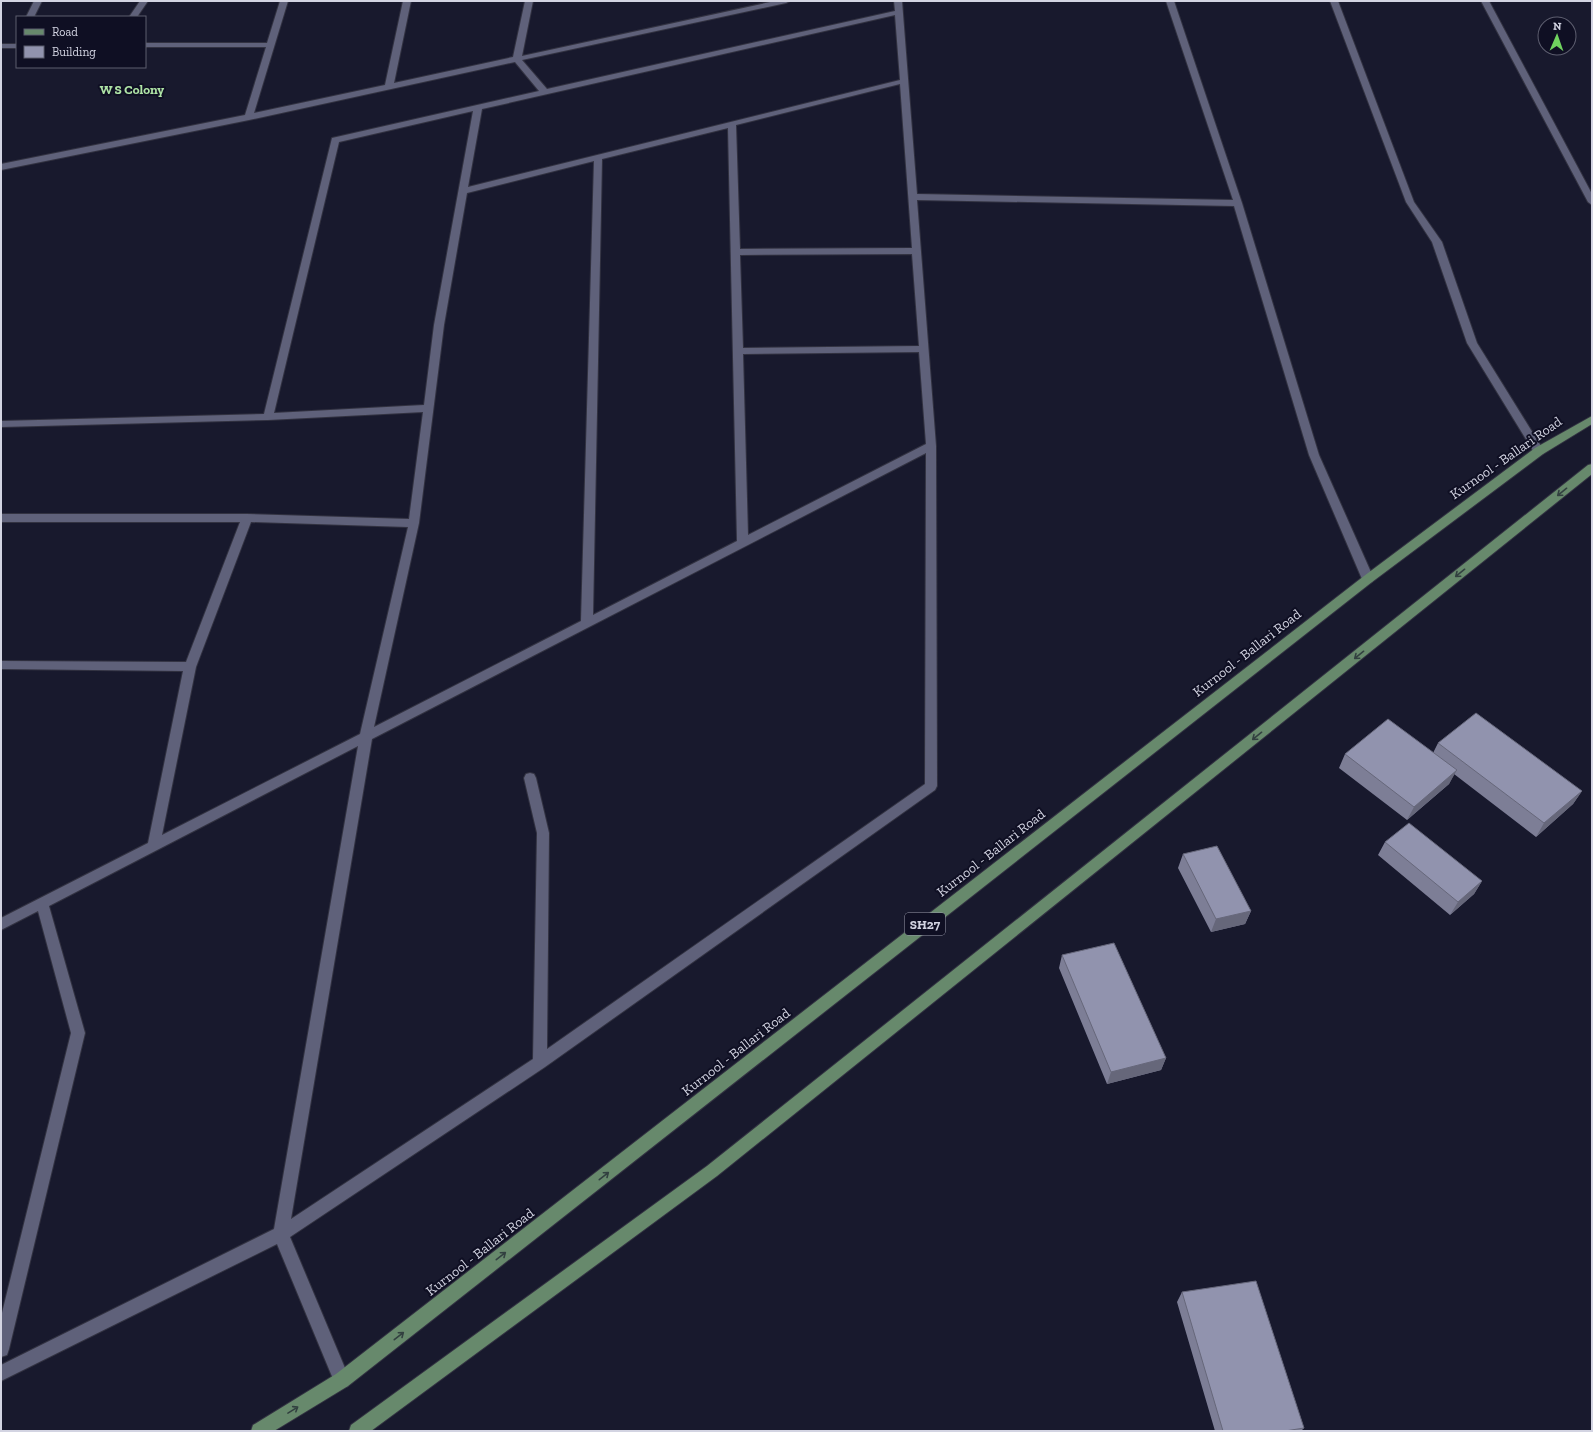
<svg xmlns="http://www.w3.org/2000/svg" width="1593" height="1432" font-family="'Zilla Slab',serif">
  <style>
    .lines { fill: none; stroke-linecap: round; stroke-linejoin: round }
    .minor-casing { stroke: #323241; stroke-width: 2 }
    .major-casing { stroke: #323241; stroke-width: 2 }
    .minor { fill: #5f617a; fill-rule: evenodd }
    .major { fill: #67896c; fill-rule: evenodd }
    .wall { fill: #7d7e96 }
    .shaded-wall { fill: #66677a }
    .building { fill: #9193ae; stroke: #66677a }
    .oneway { stroke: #324040 }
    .labels { text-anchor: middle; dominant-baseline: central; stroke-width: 4; stroke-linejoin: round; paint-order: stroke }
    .far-neighbourhood-label { font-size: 13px; font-weight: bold; fill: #afe4a6; stroke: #0f0f23 }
    .shield { fill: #0f0f23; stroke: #9899a9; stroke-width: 1 }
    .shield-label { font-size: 13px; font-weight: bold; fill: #d3d4e2 }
    .street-label { font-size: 14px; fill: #d3d4e2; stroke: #0f0f23 }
  </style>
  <rect width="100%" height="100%" fill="#18192d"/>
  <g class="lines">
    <defs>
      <path id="minor" d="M34 1H42L34 17H26Z
        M140 1H148L137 17H129Z
        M280 1H288L254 113 385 85 403 1H411L394 83 513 57 525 1H533L522 56 775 1H790L786 3 522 60 547 89 895 11 894 1H902L917 194 1233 200 1166 1H1174L1242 203 1319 455 1374 579 1372 582 1368 583 1364 582 1362 579 1309 455 1234 206 917 200 936 446 937 786 935 790 545 1067 290 1237 350 1380 348 1386 342 1388 336 1386 277 1244 1 1381V1365L274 1229 358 746 49 906 85 1033 9 1349 7 1355 1 1357V1317L71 1033 38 911 1 930V918L148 843 183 671 1 669V661L186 662 240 522H1V514H247L409 519 423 412 268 420 1 427V421L264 414 332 138 539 91 515 62 249 120 1 170V164L245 115 266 47H145V43H267ZM895 15 900 80 468 187 482 109ZM900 84 912 248 740 249 736 125ZM473 111 434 325 424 405 274 413 339 142ZM728 128 737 541 593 615 602 159ZM594 161 581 621 374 727 419 523 444 325 467 193ZM912 254 919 346 743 348 740 255ZM919 352 926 444 748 535 743 354ZM926 453 925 784 547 1049 549 833 536 778 534 774 530 773 526 774 524 778 537 833 533 1059 291 1219 372 739ZM251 522 408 527 360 734 162 835 196 667Z
        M1330 1H1338L1414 202 1442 242 1477 343 1544 451 1543 454H1535L1467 343 1432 242 1406 202Z
        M1481 1H1489L1592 194V205L1588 202Z
        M1 44H17V48H1Z"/>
      <path id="major" d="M1592 416V424L1543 454 1372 582 348 1386 274 1431H251L253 1425 336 1374 1364 576 1535 448Z
        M1592 464V474L717 1176 371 1431H349L351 1425 707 1166 1588 465Z"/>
    </defs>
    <use href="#minor" class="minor-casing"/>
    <use href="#major" class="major-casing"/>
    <use href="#minor" class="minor"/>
    <use href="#major" class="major"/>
  </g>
  <path class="wall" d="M1438 743 1582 791 1573 804 1536 837 1454 774 1449 784 1407 820 1339 768 1345 754 1433 753Z
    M1385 842 1482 881 1474 894 1450 915 1378 855Z
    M1183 854 1251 911 1245 924 1211 932 1178 868Z
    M1062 955 1166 1058 1161 1070 1107 1084 1059 968Z
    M1182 1292 1304 1428 1301 1431H1215L1177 1302Z"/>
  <path class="shaded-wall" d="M1457 770 1449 784 1407 820 1414 807Z
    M1582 791 1573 804 1536 837 1544 823Z
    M1482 881 1474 894 1450 915 1458 902Z
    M1251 911 1245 924 1211 932 1216 919Z
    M1166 1058 1161 1070 1107 1084 1111 1072Z"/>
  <path class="building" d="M1476 713 1582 791 1544 823 1438 743Z
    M1388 719 1457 770 1414 807 1345 754Z
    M1409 823 1482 881 1458 902 1385 842Z
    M1217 846 1251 911 1216 919 1183 854Z
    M1114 943 1166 1058 1111 1072 1062 955Z
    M1256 1281 1304 1428 1285 1431H1223L1182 1292Z"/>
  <defs><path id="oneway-shaft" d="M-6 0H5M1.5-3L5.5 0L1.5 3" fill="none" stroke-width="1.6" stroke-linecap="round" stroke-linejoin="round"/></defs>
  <g class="oneway">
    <use href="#oneway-shaft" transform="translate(1562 492) rotate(141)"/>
    <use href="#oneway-shaft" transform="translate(1460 573) rotate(141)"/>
    <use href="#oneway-shaft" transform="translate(1359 655) rotate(141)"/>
    <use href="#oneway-shaft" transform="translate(1257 736) rotate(141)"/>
    <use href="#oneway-shaft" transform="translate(604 1176) rotate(-38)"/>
    <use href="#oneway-shaft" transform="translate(501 1256) rotate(-38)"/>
    <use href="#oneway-shaft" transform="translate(399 1336) rotate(-38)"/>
    <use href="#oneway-shaft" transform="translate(293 1410) rotate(-32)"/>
  </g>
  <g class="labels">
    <g class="far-neighbourhood-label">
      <text x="132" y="89">W S Colony</text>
    </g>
    <rect class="shield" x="905" y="913" width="40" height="22" rx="3"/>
    <g class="shield-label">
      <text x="925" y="924">SH27</text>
    </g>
    <g class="street-label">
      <text transform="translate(1506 458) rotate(-35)">Kurnool - Ballari Road</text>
      <text transform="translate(1247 653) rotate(-38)">Kurnool - Ballari Road</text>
      <text transform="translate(991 853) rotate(-38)">Kurnool - Ballari Road</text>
      <text transform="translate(736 1052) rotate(-38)">Kurnool - Ballari Road</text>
      <text transform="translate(480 1252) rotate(-38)">Kurnool - Ballari Road</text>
    </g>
  </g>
  <rect width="1593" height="1432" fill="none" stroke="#d3d4e2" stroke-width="4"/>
  <rect x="16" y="16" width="130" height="52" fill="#0f0f23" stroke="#5d5e6f"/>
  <rect x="24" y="29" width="20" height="6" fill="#67896c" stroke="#5d5e6f"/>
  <text x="52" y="36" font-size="12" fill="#d3d4e2">Road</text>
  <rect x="24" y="46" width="20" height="12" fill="#9193ae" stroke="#5d5e6f"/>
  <text x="52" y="56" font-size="12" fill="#d3d4e2">Building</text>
  <g transform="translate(1557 36) rotate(2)"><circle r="19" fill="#0f0f23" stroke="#5d5e6f"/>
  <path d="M0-3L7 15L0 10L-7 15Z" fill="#70d35f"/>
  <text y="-6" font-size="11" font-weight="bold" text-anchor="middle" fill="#d3d4e2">N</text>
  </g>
</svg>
